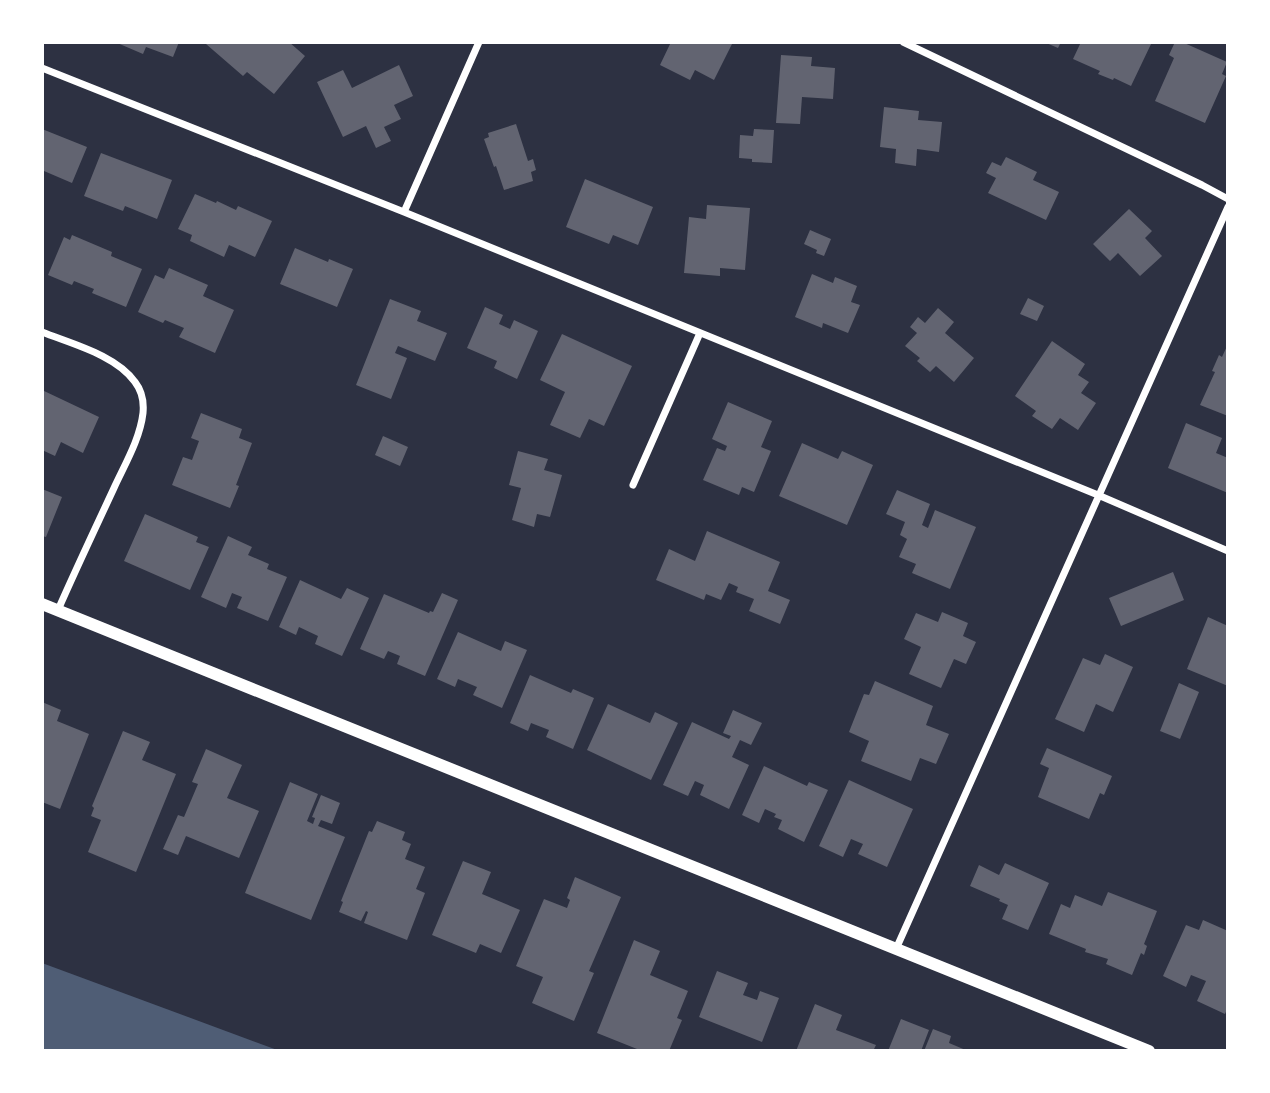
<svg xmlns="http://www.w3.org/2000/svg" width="1270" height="1093" font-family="Georgia,serif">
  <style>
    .water { fill: #4f5d75 }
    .building { fill: #626471 }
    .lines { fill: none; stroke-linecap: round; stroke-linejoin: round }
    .minor { stroke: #fff; stroke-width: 7 }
    .tertiary { stroke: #fff; stroke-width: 12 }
  </style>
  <rect width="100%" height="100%" fill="#2d3142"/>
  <path class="water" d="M42 963 280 1051H42Z"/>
  <path class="building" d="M115 42H179L173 57 146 47 143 54Z
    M208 42H289L305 56 274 94 247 72 243 76 206 44Z
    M671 42H733L714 80 695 70 690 80 660 65Z
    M1044 42H1061L1058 48Z
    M1081 42H1152L1131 86 1114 78 1113 80 1098 74 1100 71 1073 59Z
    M1175 42H1182L1227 62 1222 74 1226 76 1205 123 1155 101 1174 58 1169 55Z
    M781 55 812 57 811 66 835 68 833 99 802 97 800 124 776 123Z
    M399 65 413 96 394 105 401 119 384 127 391 141 376 148 366 126 343 137 317 82 343 70 352 88Z
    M884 107 919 111 918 120 942 122 939 152 917 149 916 166 895 163 896 149 880 147Z
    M516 124 528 161 533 159 536 170 531 172 533 181 504 190 496 166 494 167 484 139 489 137 488 133Z
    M42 129 87 147 72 183 44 171 42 176Z
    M754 129 774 130 772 163 752 162V159L739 158 740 135 753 136Z
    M101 153 172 180 157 219 125 206 123 211 84 196Z
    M1006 157 1037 172 1033 180 1059 192 1046 220 988 193 996 178 986 173 992 162 1001 166Z
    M585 179 653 207 638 245 613 235 609 244 566 227Z
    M195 194 216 203 217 201 236 210 238 206 272 221 255 257 229 245 224 257 190 241 192 235 178 229Z
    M707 205 750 208 745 270 720 268V276L684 273 689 217 706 219Z
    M1129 209 1152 231 1145 238 1162 256 1140 276 1118 253 1110 261 1093 244Z
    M810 230 831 239 824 256 816 253 817 250 804 244Z
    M72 235 112 252 111 256 142 269 126 307 92 293 94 289 74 281 72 285 48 275 64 237 70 240Z
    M295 248 328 262 329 259 353 269 337 307 280 284Z
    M169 268 208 285 203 296 234 310 215 353 179 337 184 328 165 320 163 323 138 312 155 275 164 279Z
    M812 274 833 283 835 277 857 286 851 302 860 305 848 333 823 323 822 328 795 317Z
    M1028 298 1044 306 1037 321 1020 314Z
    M390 299 421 311 417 321 447 333 435 361 398 346 395 353 407 358 391 399 356 385Z
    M485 307 503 315 499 324 510 329 514 320 538 331 517 379 494 368 497 361 467 348Z
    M938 308 954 322 945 333 974 358 954 382 936 366 930 372 917 361 920 358 905 346 917 333 910 327 918 317 925 323Z
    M562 334 632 366 604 426 589 419 580 438 550 425 565 392 540 380Z
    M1052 341 1085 364 1078 375 1089 382 1081 393 1096 403 1078 430 1060 418 1052 429 1032 416 1036 411 1015 396Z
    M1228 344V416L1200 405 1215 372 1212 371 1219 355 1222 357Z
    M42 390 99 417 83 453 61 442 55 456 42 450Z
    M728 402 772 421 761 447 771 451 754 492 742 487 739 495 703 480 717 448 725 451 727 446 712 439Z
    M201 413 242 429 239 438 252 443 236 485 239 486 230 508 172 485 183 457 192 460 199 441 191 438Z
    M1186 423 1222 438 1216 453 1228 458V493L1168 468Z
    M383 436 408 447 400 466 375 455Z
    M802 443 838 459 842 451 873 465 847 525 779 496Z
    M518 451 548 459 544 470 562 475 550 517 537 514 534 527 512 520 521 488 509 485Z
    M42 489 62 497 46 537 42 536Z
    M897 490 930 504 922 525 928 528 935 510 976 527 950 589 912 573 916 564 899 557 907 539 900 535 905 522 886 514Z
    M145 514 198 537 196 542 209 547 190 590 124 561Z
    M707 531 780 562 768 591 790 600 780 624 749 611 754 599 736 592 738 587 729 583 721 600 706 594 704 600 656 580 669 549 695 561Z
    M228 536 252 547 248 555 269 564 267 569 287 577 268 621 237 608 242 597 232 593 226 608 201 597Z
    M1173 572 1184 600 1121 626 1109 598Z
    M300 580 341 599 347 588 369 598 342 656 315 644 318 636 299 627 296 635 279 627Z
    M442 593 458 600 425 676 397 664 400 656 388 651 384 659 360 649 384 594 429 613 430 611 433 612Z
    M942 612 968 623 963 636 976 642 966 664 954 659 941 688 909 674 921 647 904 639 916 613 938 622Z
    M1208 617 1228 626V686L1187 669Z
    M458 632 501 651 505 641 527 650 502 708 473 695 477 687 458 679 455 687 437 679Z
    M1105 654 1133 667 1113 712 1096 704 1084 732 1055 719 1083 658 1100 665Z
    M530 675 571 693 573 689 594 698 573 749 546 737 549 730 531 723 528 731 510 723Z
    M875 681 933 706 926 725 949 734 936 764 920 758 911 781 861 761 869 741 849 732 864 694 869 695Z
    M1179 683 1199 692 1180 739 1160 731Z
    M42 702 61 710 57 721 89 734 60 809 42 802Z
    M608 704 650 723 655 712 678 723 651 780 587 750Z
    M733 710 762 723 751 745 740 740 732 757 749 765 729 809 700 795 704 785 695 781 688 796 663 785 692 722 729 739 731 736 723 733Z
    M123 731 150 742 142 760 176 774 136 872 88 852 101 820 91 816 94 808 92 806Z
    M1047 748 1112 776 1104 795 1100 793 1089 819 1038 797 1049 768 1040 764Z
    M206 749 242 765 227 798 259 811 239 858 186 836 178 855 163 849 178 815 184 817 198 784 192 782Z
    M764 766 807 786 809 782 828 790 804 842 778 829 782 820 774 817 776 814 765 809 759 823 742 815Z
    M849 780 913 809 887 867 858 854 863 844 851 839 843 857 819 846Z
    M290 782 318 794 307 821 313 824 315 818 312 817 321 795 340 803 332 824 321 820 318 826 345 837 311 920 245 893Z
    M377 821 405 832 402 840 411 844 405 859 425 867 416 889 425 893 407 940 364 923 368 912 366 911 361 921 339 912 343 902 341 901 369 831 372 832Z
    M463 861 491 872 482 894 520 910 501 953 480 944 476 953 432 935Z
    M1005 863 1049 883 1028 930 1002 919 1008 905 999 901 1000 899 970 886 979 865 999 875Z
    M575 877 621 897 589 971 594 973 574 1021 532 1003 543 977 516 966 544 899 567 908 570 900 567 898Z
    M1108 892 1157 911 1144 944 1147 946 1144 955 1141 953 1132 975 1106 964 1108 959 1085 952 1086 949 1049 934 1061 904 1070 908 1075 895 1102 906Z
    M1203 920 1228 931V1007L1225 1014 1197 1001 1206 981 1191 975 1186 987 1163 976 1186 925 1199 930Z
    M634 940 660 951 650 975 688 991 677 1018 682 1020 669 1051H642L597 1033Z
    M717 971 748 983 743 995 757 1000 760 991 779 998 762 1042 699 1017Z
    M815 1004 842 1015 836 1030 876 1045 873 1051H796Z
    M901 1019 929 1030 921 1051H888Z
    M933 1029 951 1036 949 1043 968 1051H924Z"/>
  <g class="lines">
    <path class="minor" d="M903 42 1202 185 1228 199
      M42 68 404 212 1098 495 1228 551
      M404 212 479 42
      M42 332C72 344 116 355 135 382 142 391 144 402 143 413 140 439 125 464 114 488 95 529 76 569 58 610
      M633 485 700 333
      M896 949 1228 207"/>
    <path class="tertiary" d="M42 604 1149 1051"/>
  </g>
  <rect width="1270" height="1093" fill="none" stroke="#ffffff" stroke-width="88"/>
</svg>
